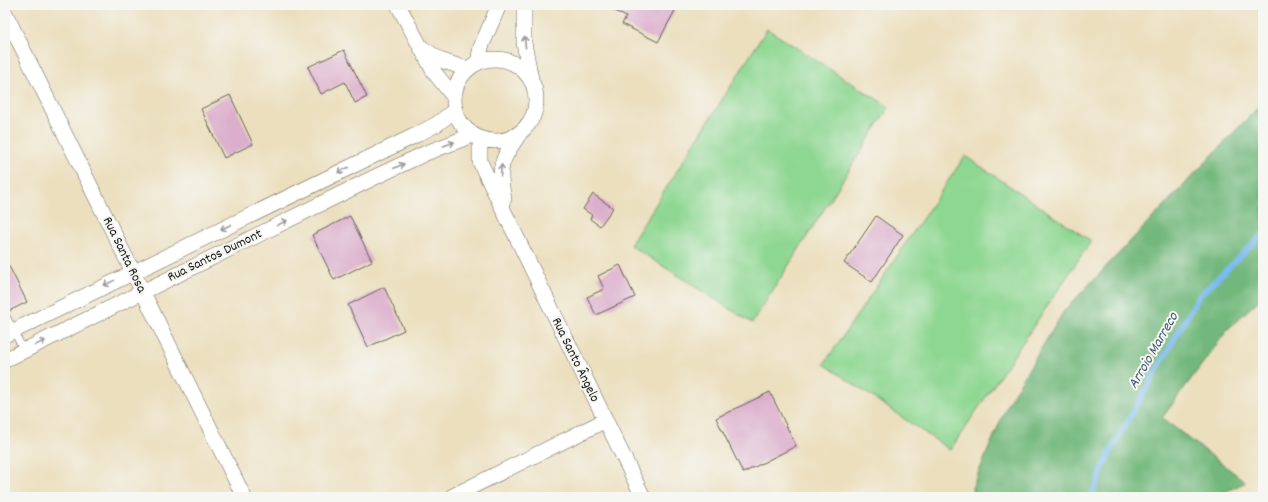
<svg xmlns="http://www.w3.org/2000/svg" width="1268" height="502" font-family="Dekko,sans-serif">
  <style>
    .green { fill: #8ed792; stroke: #557a57 }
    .forest { fill: #72b87c; stroke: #476a4c }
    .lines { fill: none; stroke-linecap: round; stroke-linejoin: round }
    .stream { stroke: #7dbaf0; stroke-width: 5.5 }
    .building { fill: #dbafcc }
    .service-casing { stroke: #646055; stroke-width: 8 }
    .minor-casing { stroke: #646055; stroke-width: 16 }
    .service { stroke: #fff; stroke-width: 7 }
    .minor { stroke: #fff; stroke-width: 15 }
    .oneway { stroke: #999 }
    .labels { text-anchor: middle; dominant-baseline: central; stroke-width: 4; stroke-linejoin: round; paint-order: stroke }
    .street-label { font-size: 14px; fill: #1c1c1c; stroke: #f6f6f2 }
    .water-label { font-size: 15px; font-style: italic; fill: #435b71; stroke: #f6f6f2 }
  </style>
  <rect width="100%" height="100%" fill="#f6f6f2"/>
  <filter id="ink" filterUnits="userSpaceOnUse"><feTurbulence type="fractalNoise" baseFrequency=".025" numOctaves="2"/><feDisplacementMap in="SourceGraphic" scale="8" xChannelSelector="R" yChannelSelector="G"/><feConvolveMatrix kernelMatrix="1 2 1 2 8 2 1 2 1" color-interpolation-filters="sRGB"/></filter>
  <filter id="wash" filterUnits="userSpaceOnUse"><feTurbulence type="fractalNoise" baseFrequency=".012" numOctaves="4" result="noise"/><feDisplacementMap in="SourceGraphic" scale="16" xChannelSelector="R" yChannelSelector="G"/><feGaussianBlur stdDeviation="0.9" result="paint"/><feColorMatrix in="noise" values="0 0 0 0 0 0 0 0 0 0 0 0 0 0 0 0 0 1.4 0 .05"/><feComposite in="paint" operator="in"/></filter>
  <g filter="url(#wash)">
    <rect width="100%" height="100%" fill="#ebdfbe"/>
    <path class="green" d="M767 29 889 107 752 323 630 245Z
      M965 156 1091 241 950 450 824 364Z"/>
    <path class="forest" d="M1263 102V296L1229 328 1162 418 1246 482 1214 497H973L972 488 1008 403 1064 311Z"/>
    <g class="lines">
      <path class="stream" d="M1091 497 1109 454 1199 296 1263 234"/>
    </g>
    <g id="blocks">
      <path class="building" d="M604 5H678L658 42 622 24 626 17Z
        M344 50 367 97 355 103 345 82 321 94 308 67Z
        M230 95 253 144 224 158 201 109Z
        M593 194 613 208 600 226 590 219 592 215 583 209Z
        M350 216 372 261 334 280 312 235Z
        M876 216 903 235 872 282 844 263Z
        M5 258 27 302 5 313Z
        M620 265 635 297 596 315 587 297 604 289 598 276Z
        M384 287 404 330 368 347 348 305Z
        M770 392 796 446 743 473 716 418Z"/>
    </g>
  </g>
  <g filter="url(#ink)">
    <use href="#blocks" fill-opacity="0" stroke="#646055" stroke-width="1"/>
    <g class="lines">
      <defs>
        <path id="service" d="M5 314 24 351"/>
        <path id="minor" d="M398 5 434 72 454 97
          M524 5V43L531 79
          M5 13 244 497
          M424 49 440 60 467 69
          M454 100a41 41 0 1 1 82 0a41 41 0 1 1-82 0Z
          M478 62 481 47 499 5
          M480 139V162L643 497
          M504 199C497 166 501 160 520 133
          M5 335 416 135 437 124 455 110
          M5 360 373 178 426 153 473 135
          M451 497 604 421"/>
      </defs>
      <use href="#service" class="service-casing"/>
      <use href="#minor" class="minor-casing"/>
      <use href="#service" class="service"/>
      <use href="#minor" class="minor"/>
    </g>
    <defs><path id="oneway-shaft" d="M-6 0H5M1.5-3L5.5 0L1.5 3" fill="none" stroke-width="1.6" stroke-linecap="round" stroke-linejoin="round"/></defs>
    <g class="oneway">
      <use href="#oneway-shaft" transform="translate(525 42) rotate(-95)"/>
      <use href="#oneway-shaft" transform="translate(449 144) rotate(-20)"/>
      <use href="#oneway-shaft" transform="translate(399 166) rotate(-25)"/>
      <use href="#oneway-shaft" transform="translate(343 170) rotate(154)"/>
      <use href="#oneway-shaft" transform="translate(501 170) rotate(-86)"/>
      <use href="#oneway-shaft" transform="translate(282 223) rotate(-26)"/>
      <use href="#oneway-shaft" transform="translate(226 227) rotate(154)"/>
      <use href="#oneway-shaft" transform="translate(109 283) rotate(154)"/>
      <use href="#oneway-shaft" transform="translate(40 343) rotate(-26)"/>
    </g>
  </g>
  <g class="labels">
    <g class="street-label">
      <text transform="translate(124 255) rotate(64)">Rua Santa Rosa</text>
      <text transform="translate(215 256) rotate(-26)">Rua Santos Dumont</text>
      <text transform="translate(575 360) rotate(64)">Rua Santo Ângelo</text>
    </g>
    <g class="water-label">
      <text transform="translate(1154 351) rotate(-60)">Arroio Marreco</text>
    </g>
  </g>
  <rect width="1268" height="502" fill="none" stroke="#f6f6f2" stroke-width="20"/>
</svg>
